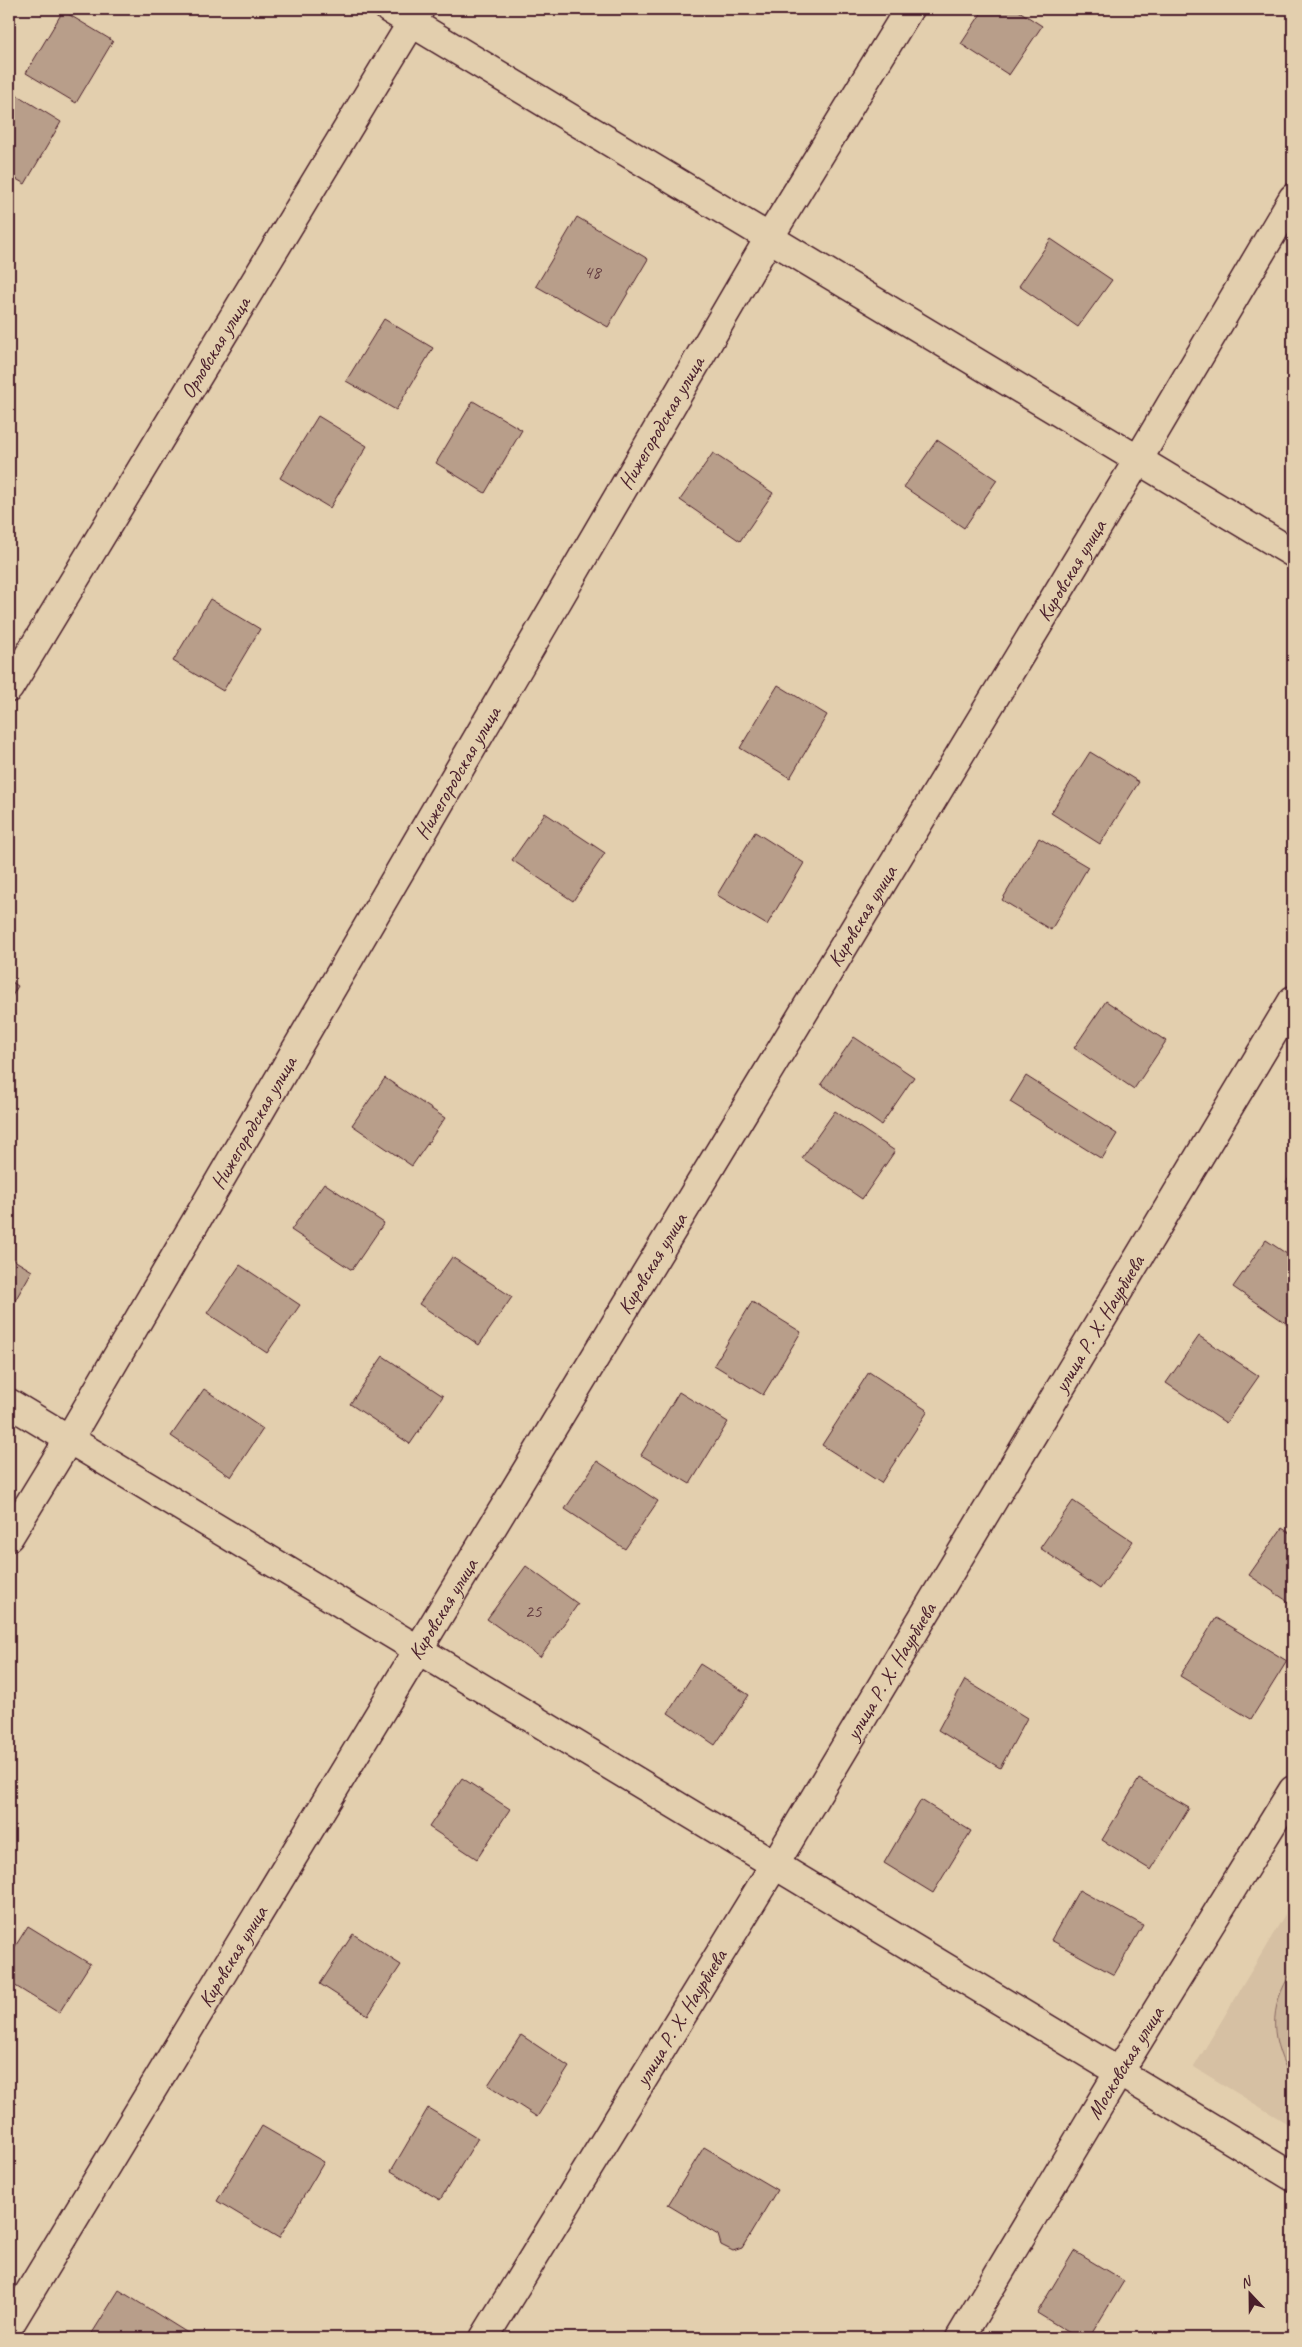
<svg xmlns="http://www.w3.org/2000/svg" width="1302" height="2347" font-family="Caveat,sans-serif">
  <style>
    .built { fill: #d6c0a3 }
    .green { fill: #cab399; stroke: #8a6962 }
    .building { fill: #b89e8a; stroke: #4a1f2b }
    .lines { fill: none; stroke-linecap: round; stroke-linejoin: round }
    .minor-casing { stroke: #4a1f2b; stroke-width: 31 }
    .minor { stroke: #e3cfae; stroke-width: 28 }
    .labels { text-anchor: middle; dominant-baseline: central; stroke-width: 4; stroke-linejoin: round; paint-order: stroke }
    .number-label { font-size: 19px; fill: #663f43 }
    .street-label { font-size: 21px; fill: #4a1f2b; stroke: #e3cfae }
  </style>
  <rect width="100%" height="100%" fill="#e3cfae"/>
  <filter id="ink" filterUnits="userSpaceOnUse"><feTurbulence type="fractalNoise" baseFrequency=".02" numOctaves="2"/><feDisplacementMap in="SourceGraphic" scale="10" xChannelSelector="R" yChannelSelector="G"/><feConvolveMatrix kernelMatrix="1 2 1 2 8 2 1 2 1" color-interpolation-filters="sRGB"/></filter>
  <g filter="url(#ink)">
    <path class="built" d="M1293 1901V2127L1194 2067Z"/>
    <path class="green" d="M1293 1970V2081C1270 2041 1267 2009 1293 1970Z"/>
    <path class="building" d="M121 9H132L129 14Z
      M984 9H1016L1042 26 1009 75 961 44Z
      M63 11 113 41 76 103 26 73Z
      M12 92 61 122 25 184 9 175V98Z
      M577 217 648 259 608 327 536 286Z
      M1051 239 1112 280 1078 327 1019 286Z
      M384 319 433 348 396 410 346 381Z
      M473 401 522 430 485 493 436 463Z
      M318 416 367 446 330 508 280 478Z
      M937 440 997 480 964 528 904 487Z
      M713 453 773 493 740 541 680 500Z
      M210 599 260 629 223 691 173 661Z
      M778 685 827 715 790 778 740 748Z
      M1090 752 1139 782 1100 844 1051 813Z
      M545 813 605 853 573 901 512 860Z
      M755 832 804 863 767 925 717 895Z
      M1039 838 1088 867 1051 930 1002 900Z
      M9 980 18 986 9 1001Z
      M1106 1001 1166 1041 1134 1089 1074 1048Z
      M854 1037 914 1077 881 1125 821 1084Z
      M1026 1076 1117 1134 1102 1159 1010 1102Z
      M385 1078 445 1118 412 1166 352 1125Z
      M835 1111 895 1151 862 1199 802 1158Z
      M1293 1172V1187L1286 1182Z
      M324 1183 384 1223 352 1270 291 1230Z
      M1266 1240 1293 1258V1328L1233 1287Z
      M9 1257 32 1271 9 1311Z
      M452 1257 512 1297 479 1345 419 1304Z
      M240 1265 300 1305 267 1353 207 1313Z
      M752 1302 801 1332 763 1395 714 1365Z
      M1199 1336 1259 1376 1226 1423 1166 1383Z
      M383 1356 443 1396 410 1444 350 1404Z
      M869 1372 928 1411 881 1483 822 1445Z
      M204 1389 263 1429 231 1477 171 1436Z
      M679 1392 728 1422 690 1484 641 1455Z
      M597 1461 658 1501 625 1549 565 1509Z
      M1073 1501 1133 1541 1100 1589 1040 1548Z
      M1282 1528 1293 1535V1605L1249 1575Z
      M526 1566 578 1604 540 1657 487 1619Z
      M1216 1618 1287 1661 1251 1719 1180 1676Z
      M700 1664 749 1695 715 1745 668 1713Z
      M965 1680 1027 1718 1000 1768 938 1730Z
      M462 1778 510 1809 477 1859 429 1827Z
      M1139 1779 1189 1808 1151 1870 1102 1840Z
      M921 1800 971 1831 933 1893 884 1863Z
      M1079 1890 1143 1925 1114 1975 1051 1940Z
      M28 1926 90 1964 59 2013 9 1982V1956Z
      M353 1934 401 1965 368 2015 320 1984Z
      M521 2035 569 2067 537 2117 488 2085Z
      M428 2108 478 2138 440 2200 391 2171Z
      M262 2126 324 2162 279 2238 217 2201Z
      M704 2147 777 2190 742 2248 733 2251 721 2245 718 2235 668 2205Z
      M1074 2251 1124 2281 1089 2338H1078L1037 2313Z
      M119 2290 194 2337 193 2338H89Z"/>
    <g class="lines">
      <defs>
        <g id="minor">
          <path d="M389 9 1293 553"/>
          <path id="s1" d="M9 688 420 9"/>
          <path d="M9 1403 1293 2177"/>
          <path id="s2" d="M9 1537 69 1439 769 238 909 9"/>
          <path id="s3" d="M9 2326 1138 460 1293 198"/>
          <path id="s4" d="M484 2338 775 1864 1293 1000"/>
          <path id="s5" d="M960 2338 1119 2072 1293 1790"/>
        </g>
      </defs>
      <use href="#minor" class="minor-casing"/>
      <use href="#minor" class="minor"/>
    </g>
  </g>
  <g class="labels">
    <g class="number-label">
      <text x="592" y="272">48</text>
      <text x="533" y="1611">25</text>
    </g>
    <g class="street-label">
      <text stroke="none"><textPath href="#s1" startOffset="398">Орловская улица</textPath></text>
      <text stroke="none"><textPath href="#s2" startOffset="1291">Нижегородская улица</textPath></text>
      <text stroke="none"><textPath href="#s3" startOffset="2052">Кировская улица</textPath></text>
      <text stroke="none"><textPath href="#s2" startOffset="886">Нижегородская улица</textPath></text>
      <text stroke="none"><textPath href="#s3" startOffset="1648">Кировская улица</textPath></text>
      <text stroke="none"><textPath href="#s2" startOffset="481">Нижегородская улица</textPath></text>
      <text stroke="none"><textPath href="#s3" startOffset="1242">Кировская улица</textPath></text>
      <text stroke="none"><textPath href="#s4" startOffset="1186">улица Р. Х. Наурбиева</textPath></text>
      <text stroke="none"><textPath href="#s3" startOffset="838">Кировская улица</textPath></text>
      <text stroke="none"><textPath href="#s4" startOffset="781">улица Р. Х. Наурбиева</textPath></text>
      <text stroke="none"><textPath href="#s3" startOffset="432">Кировская улица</textPath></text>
      <text stroke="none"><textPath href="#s4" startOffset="376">улица Р. Х. Наурбиева</textPath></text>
      <text stroke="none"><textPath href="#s5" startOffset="321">Московская улица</textPath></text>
    </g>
  </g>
  <rect width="1302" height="2347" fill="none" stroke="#e3cfae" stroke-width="30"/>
  <rect x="15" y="15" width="1272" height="2317" fill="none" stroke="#4a1f2b" stroke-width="2" filter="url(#ink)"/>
  <g transform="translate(1250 2294) rotate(338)" stroke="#e3cfae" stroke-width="4" paint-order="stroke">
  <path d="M0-4L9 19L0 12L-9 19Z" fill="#4a1f2b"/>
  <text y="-8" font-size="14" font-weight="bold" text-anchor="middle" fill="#4a1f2b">N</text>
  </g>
</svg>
